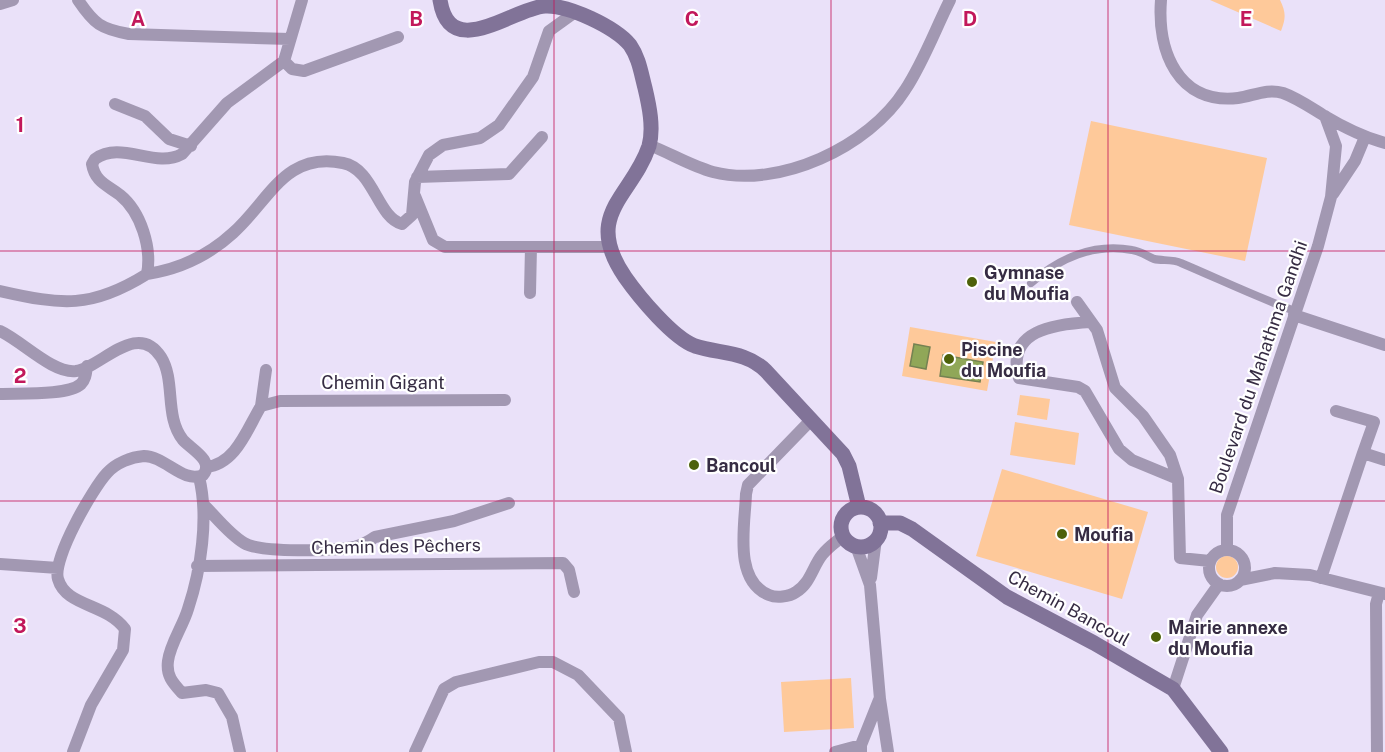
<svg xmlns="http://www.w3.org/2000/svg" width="1385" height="752" font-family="'Public Sans',sans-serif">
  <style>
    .green { fill: #fec99a }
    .water { fill: #90a758; stroke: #758252; stroke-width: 1.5 }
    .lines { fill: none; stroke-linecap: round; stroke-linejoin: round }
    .pedestrian { stroke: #a298b2; stroke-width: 8 }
    .minor { stroke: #a298b2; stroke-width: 12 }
    .secondary { stroke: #817398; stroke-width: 15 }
    .grid { fill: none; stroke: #c2185b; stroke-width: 1.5; stroke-opacity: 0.55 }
    .poi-dot { fill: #4d610a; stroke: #fff; stroke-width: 2 }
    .labels { text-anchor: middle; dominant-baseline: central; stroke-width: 4.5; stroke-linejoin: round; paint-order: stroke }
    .poi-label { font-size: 18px; font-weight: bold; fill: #362c43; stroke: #fff; text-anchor: start }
    .street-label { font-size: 18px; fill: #362c43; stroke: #fff }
    .grid-label { font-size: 20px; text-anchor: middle; font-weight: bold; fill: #c2185b; stroke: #fff; stroke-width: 4.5; stroke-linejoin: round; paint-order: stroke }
  </style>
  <rect width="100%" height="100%" fill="#eae1f9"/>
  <path class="green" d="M1210 0H1280C1286 12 1286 18 1281 31Z
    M1091 121 1267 158 1245 261 1069 225Z
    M910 327 996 342 987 391 902 376Z
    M1020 395 1050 399 1047 420 1017 415Z
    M1015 422 1079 433 1075 465 1010 455Z
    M1002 469 1148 512 1122 599 976 556Z
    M1216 567a11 11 0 1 1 22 0a11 11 0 1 1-22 0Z
    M851 678 854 728 784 732 781 682Z"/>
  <path class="water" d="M914 344 930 347 926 369 910 366Z
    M943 355 983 362 980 382 940 376Z"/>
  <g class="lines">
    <path class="pedestrian" d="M1031 283C1059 258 1094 243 1132 250 1140 251 1147 256 1154 259 1162 261 1173 259 1181 263 1219 279 1256 297 1295 311"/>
    <path class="minor" d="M78 0C94 24 101 29 129 34L290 39
      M1161 0C1157 51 1178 105 1238 98 1253 96 1267 88 1283 93 1297 98 1310 107 1323 115 1343 127 1363 137 1385 143
      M0 4 13 0
      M284 61 292 69 304 71 398 37
      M115 104 145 116 169 139 191 146
      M649 145C670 153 691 166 713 172 779 189 869 147 905 90 923 63 935 30 950 0
      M417 177 509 174 542 137
      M1333 194 1355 161 1365 137
      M415 196 433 240 445 247H611
      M147 274C180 269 209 255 233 233 269 201 285 151 343 163 374 169 377 217 402 224L412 215 415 182 429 155 443 145 480 138 499 125 533 77 549 31 574 13
      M0 291C62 305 91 309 147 274 152 248 141 212 120 195 107 185 95 182 92 164L95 159C121 140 155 169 182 154L227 103 284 61 302 0
      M530 293 531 247
      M1077 302 1097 330 1115 388 1143 416 1170 455 1178 479 1180 558 1210 561
      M1294 315 1385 345
      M1091 322C1055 324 1005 330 1019 378L1078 387 1085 391 1119 449 1132 460 1178 479
      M0 331C22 341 53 374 76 371 102 367 137 320 161 357 176 381 164 416 183 440 191 449 215 461 203 475 183 484 165 456 144 456 131 457 116 463 107 473 93 488 52 559 58 579 66 607 106 603 125 629L123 650 91 705 73 752
      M0 394C18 393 68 396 81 384 86 379 86 373 87 366
      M261 406 266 370
      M1336 411 1374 422 1363 453
      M812 419 748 485 746 494C745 525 733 580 769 595 776 598 789 597 796 592 810 584 813 566 822 555 828 547 836 542 843 536
      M206 467C236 464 247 429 261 406L280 401 505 400
      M199 477C209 517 201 570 188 609 183 626 170 644 168 661 166 676 173 683 182 693L206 690 218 693 232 717 240 752
      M204 505C216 517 229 534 244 543 261 553 333 551 354 547 362 545 368 542 375 537L454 521 509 503
      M856 546 870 585 880 699 888 752
      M1209 568a18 18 0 1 1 36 0a18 18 0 1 1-36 0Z
      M1227 550V515L1318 246 1331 197 1336 146 1325 116
      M0 564 58 568
      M197 566 563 563 569 570 574 592
      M871 578 876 539
      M1321 578 1363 453 1385 460
      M1240 580 1275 573 1310 575 1385 594
      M1173 689 1197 615 1219 584
      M415 752 444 689 456 682 539 662H553L578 675 619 718 626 752
      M835 752 861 745
      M861 752V745L879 700
      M1377 752 1376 604 1379 593"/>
    <path class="secondary" d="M440 0C450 63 513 8 545 6 569 5 615 27 630 45 639 58 641 73 645 88 649 105 654 128 649 146 632 197 582 214 625 277 639 297 673 338 695 346 720 354 746 351 766 371L843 454 849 466 859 507
      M841 527a20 20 0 1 1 40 0a20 20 0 1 1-40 0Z
      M880 523H900L912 529 1007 597 1094 643 1173 689 1221 752"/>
  </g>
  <path class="grid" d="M277 0V752M554 0V752M831 0V752M1108 0V752M0 251H1385M0 501H1385"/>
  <g class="poi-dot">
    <circle cx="972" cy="282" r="6"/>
    <circle cx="949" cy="359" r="6"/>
    <circle cx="694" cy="465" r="6"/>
    <circle cx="1062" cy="534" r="6"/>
    <circle cx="1156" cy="637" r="6"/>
  </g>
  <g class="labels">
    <g class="poi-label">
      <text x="984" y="272">Gymnase<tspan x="984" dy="21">du Moufia</tspan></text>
      <text x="961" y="349">Piscine<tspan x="961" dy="21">du Moufia</tspan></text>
      <text x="706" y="465">Bancoul</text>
      <text x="1074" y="534">Moufia</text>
      <text x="1168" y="627">Mairie annexe<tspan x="1168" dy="21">du Moufia</tspan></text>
    </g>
    <g class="street-label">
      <text transform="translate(1258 367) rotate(-71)">Boulevard du Mahathma Gandhi</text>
      <text x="383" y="382">Chemin Gigant</text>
      <text transform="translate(396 546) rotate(-1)">Chemin des Pêchers</text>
      <text transform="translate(1069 608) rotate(29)">Chemin Bancoul</text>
    </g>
  </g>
  <g class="grid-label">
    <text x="138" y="26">A</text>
    <text x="416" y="26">B</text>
    <text x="692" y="26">C</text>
    <text x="970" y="26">D</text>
    <text x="1246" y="26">E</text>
    <text x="20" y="132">1</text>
    <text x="20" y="383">2</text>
    <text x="20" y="633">3</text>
  </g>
</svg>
